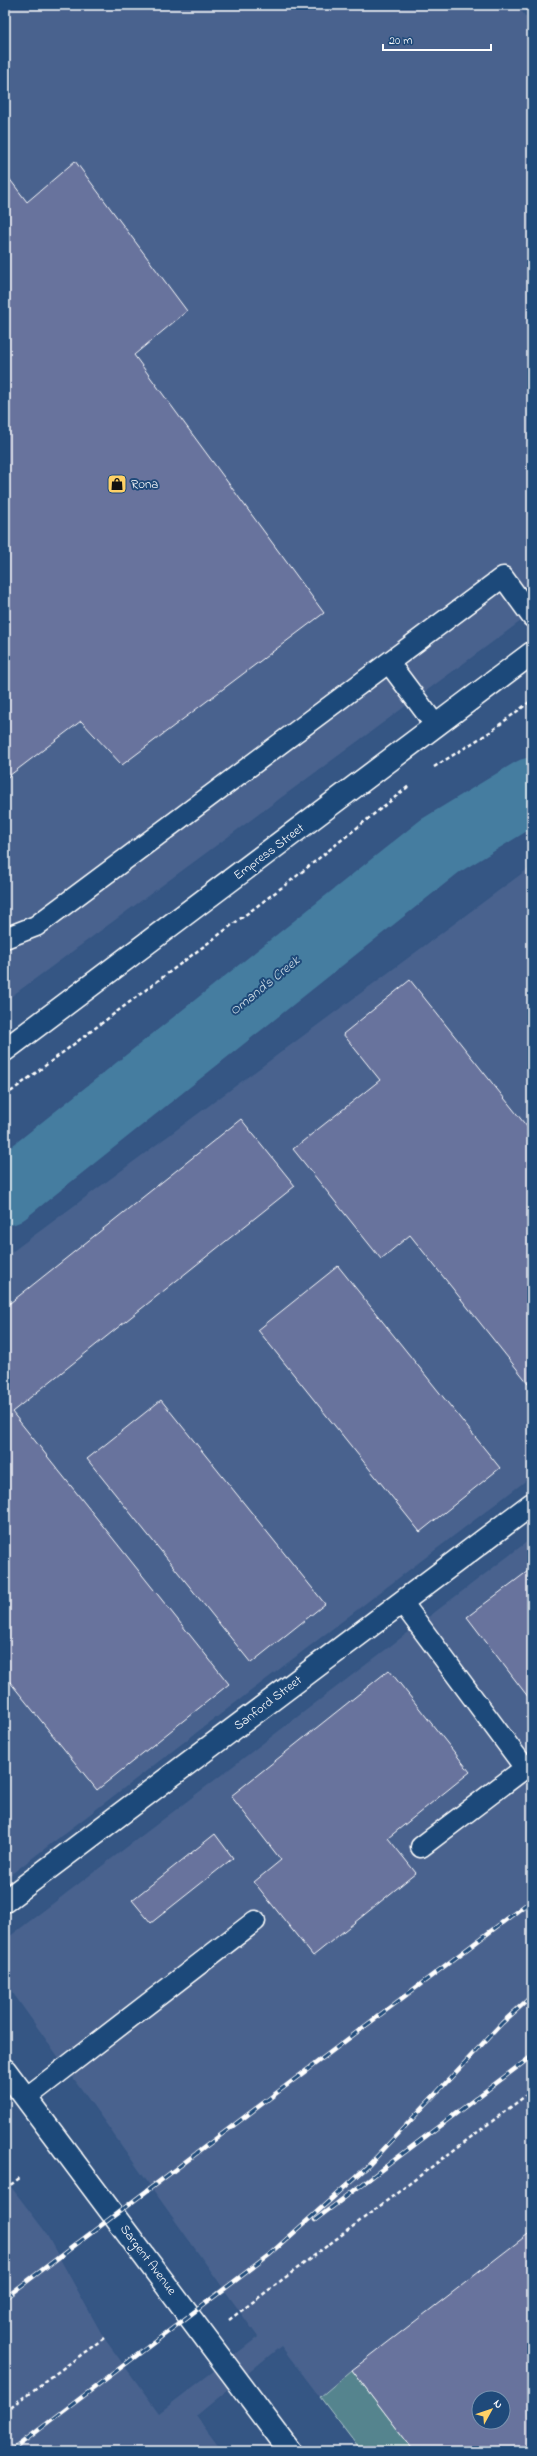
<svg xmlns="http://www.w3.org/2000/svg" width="537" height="2456" font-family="'Indie Flower',sans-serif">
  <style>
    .built { fill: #48628e; fill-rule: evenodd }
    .green { fill: #54848e; stroke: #aac2c6 }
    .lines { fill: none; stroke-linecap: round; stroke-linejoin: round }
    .river { stroke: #457da0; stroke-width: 65 }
    .building { fill: #68739d; stroke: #fff; fill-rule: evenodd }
    .service-casing { stroke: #fff; stroke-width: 23 }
    .minor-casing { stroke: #fff; stroke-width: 25 }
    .secondary-casing { stroke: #fff; stroke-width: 25 }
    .path { stroke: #fff; stroke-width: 2.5; stroke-dasharray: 4 3; stroke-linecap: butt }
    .service { stroke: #1f4a7a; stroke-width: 20 }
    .minor { stroke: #1f4a7a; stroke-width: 22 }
    .secondary { stroke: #1f4a7a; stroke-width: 22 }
    .rail-casing { stroke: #fff; stroke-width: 4.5 }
    .rail { stroke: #1f4a7a; stroke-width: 3; stroke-dasharray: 9; stroke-linecap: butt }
    .labels { text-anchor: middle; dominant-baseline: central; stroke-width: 4; stroke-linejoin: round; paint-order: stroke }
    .poi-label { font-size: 13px; fill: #fff; stroke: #1f4a7a; text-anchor: start }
    .street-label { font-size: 13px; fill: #fff; stroke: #1f4a7a }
    .water-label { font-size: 14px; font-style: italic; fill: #d0dee7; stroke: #1f4a7a }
  </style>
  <rect width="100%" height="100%" fill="#355684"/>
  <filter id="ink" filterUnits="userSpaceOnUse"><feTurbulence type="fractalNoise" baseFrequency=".025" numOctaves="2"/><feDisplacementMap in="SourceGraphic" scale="8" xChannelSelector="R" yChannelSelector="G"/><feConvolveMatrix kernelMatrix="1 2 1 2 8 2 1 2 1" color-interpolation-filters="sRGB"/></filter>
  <g filter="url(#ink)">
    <path class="built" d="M5 5H517L532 25V613L5 1001Z
      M532 866V1476L5 1879V1257Z
      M532 1538V2451H361L281 2346 196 2416 222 2451H5V2179L44 2230 104 2338 159 2413 258 2337 5 1982V1940ZM479 2398H503V2422H479Z"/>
    <path class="green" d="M352 2370 414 2451H361L320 2397Z"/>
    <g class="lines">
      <path class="river" d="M5 1193 440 846 532 790"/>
    </g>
    <path class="building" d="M75 161 187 311 134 355 324 613 122 765 81 721 5 779V173L27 202Z
      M410 980 532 1133V1388L410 1235 381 1259 293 1149 380 1080 343 1034Z
      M241 1119 295 1186 12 1412 229 1684 97 1790 5 1676V1307Z
      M338 1266 500 1468 420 1532 258 1330Z
      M161 1400 325 1604 251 1663 87 1459Z
      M532 1568V1702L467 1617Z
      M389 1670 470 1772 388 1838 416 1873 313 1956 254 1882 281 1860 231 1796Z
      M215 1834 233 1858 151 1923 132 1900Z
      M532 2231V2451H414L352 2370ZM479 2398H503V2422H479Z"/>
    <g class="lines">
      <defs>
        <path id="service" d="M389 663 436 726
          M5 938 36 926 503 577 532 617
          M402 1602 525 1768 532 1763
          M421 1847 525 1768
          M26 2098 255 1921"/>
        <path id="minor" d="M5 1901 532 1504"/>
        <path id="secondary" d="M5 1050 532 653
          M5 2070 290 2451"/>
      </defs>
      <use href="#service" class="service-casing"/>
      <use href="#minor" class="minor-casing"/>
      <use href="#secondary" class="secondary-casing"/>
      <path class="path" d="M434 767 490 732 532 700
        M5 1096 293 879 409 786
        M5 2189 21 2177
        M229 2320 532 2091
        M5 2411 104 2338"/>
      <use href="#service" class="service"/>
      <use href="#minor" class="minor"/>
      <use href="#secondary" class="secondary"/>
      <defs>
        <path id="rail" d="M315 2220 532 2056
          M5 2298 532 1900
          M11 2451 269 2255 367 2167 502 2023 532 1996"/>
      </defs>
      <use href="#rail" class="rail-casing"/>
      <use href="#rail" class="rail"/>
    </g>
  </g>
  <defs>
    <symbol id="shop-square" viewBox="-11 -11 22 22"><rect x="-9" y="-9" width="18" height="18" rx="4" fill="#ffd166" stroke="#1f4a7a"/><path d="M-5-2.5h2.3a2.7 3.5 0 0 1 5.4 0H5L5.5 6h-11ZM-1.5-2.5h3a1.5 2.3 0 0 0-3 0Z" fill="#111"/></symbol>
  </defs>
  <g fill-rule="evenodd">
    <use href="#shop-square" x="106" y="473" width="22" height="22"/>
  </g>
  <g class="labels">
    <g class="poi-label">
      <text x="131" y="484">Rona</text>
    </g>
    <g class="street-label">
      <text transform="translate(269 852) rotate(-37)">Empress Street</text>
      <text transform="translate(268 1703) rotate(-37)">Sanford Street</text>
      <text transform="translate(148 2260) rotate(53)">Sargent Avenue</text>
    </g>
    <g class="water-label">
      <text transform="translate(265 986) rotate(-39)">Omand's Creek</text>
    </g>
  </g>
  <rect width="537" height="2456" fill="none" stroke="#1f4a7a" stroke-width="20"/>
  <rect x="10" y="10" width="517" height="2436" fill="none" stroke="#fff" stroke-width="1.5" filter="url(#ink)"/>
  <g transform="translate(491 2410) rotate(50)"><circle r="19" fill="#1f4a7a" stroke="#7992af"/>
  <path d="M0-3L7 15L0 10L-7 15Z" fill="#ffd166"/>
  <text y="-6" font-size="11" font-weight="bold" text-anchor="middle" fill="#ffffff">N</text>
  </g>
  <path d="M383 44v6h108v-6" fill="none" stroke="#ffffff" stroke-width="2"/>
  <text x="389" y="44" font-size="12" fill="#ffffff" stroke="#1f4a7a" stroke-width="3" paint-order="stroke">20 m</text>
</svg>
